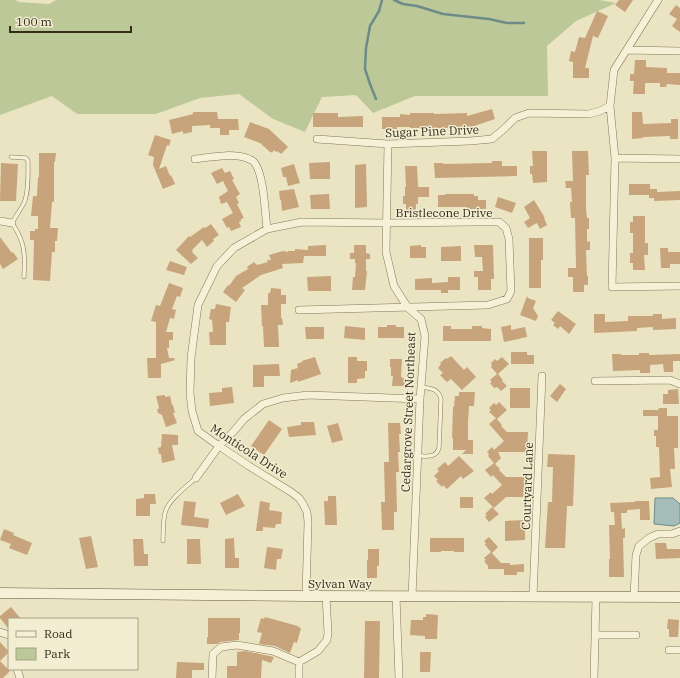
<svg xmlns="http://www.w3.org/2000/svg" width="680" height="678" font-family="'IBM Plex Serif',serif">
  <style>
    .green { fill: #bdc898 }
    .water { fill: #a5beba; stroke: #6d8c88 }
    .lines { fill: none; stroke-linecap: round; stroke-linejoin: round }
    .stream { stroke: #6d8c88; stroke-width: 2.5 }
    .building { fill: #c7a47b }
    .service-casing { stroke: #84765b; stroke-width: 4.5 }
    .minor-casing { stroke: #84765b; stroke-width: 8 }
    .secondary-casing { stroke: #66573e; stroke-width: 11 }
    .service { stroke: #f6f1d6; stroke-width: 3.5 }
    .minor { stroke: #f6f1d6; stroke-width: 7 }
    .secondary { stroke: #f6f1d6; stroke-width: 10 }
    .labels { text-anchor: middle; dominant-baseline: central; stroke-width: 3; stroke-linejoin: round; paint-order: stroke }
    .street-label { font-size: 12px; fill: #352c1e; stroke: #f3eed2 }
  </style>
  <rect width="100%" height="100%" fill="#ebe4c3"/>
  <path class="green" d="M0 0H15L19 2 49 4 56 0H599L616 3 576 21 547 46 548 96H415L373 113 356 95 322 97 305 132 273 119 239 94 200 98 156 114H77L52 96 0 115Z"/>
  <path class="water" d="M655 498H673L679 503 680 504V523L674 526 654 524Z"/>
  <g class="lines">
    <path class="stream" d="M394 0 403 4 417 6 443 14 489 19 507 23H524
      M376 99 370 84 365 69 366 48 370 26 379 11 382 0"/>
  </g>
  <path class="building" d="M619 0H633L625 12 615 5Z
    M676 5 680 8V32L672 26 677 19 669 14Z
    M597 11 608 16 598 38 593 36 585 68H589V78H573V62L569 61 571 51 575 52 579 37 585 38Z
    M635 60H646V67L667 68V73H680V85L667 84 666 87H660V83H645V94H633L634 81H630V74H634Z
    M492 109 495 119 468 128H410V127H397V129H382V117H400V114L410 115V113H434V114L467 113V116Z
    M193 112H217L218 119H238L239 130H229V135H220V128H210V125L192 126V132L183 134V131L172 134 169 120 193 114Z
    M632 112H642L643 124 671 123V119H678V139H670V136L643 137V138L632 139Z
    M313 113H338V117L363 116V127H313Z
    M250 122 269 129 288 147 281 154 277 151 276 152 274 150 272 153 271 152H270L260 143 244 137Z
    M155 135 171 140 169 146 167 145 159 169 166 166 170 176 171 175 175 184 163 189 153 165 154 157 148 155Z
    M532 151H547V182L533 183 532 174H530V166H533Z
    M572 151H588L589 175H586V209L587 218H589V229H587V242L590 241V250H586L587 276H588V285H584V292H573V277H568V268H576L575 218H571L570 202H572L571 188H566L565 181H573Z
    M39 153H56L55 162H54V202H52L50 228H58L57 241H55V252H52L50 281 33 280 34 240H30V231H35V229H38V216H31L33 196H37L38 177H39Z
    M492 161H502V166H517V176L435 178 434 163H443V164L492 163Z
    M330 162V179H310L309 163Z
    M1 163 18 164 16 201H0Z
    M294 164 300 183 288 186 286 177H283L281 168Z
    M366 164 367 207 355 208V165Z
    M405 166H417L418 187H429V197H418V204H416V211H406V204H403V196H405V187H406Z
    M222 168 225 173 230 171 234 179 232 180 240 194 236 197 239 203 237 204 244 218 241 219V221L239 222 241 227 231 231 229 227 227 228 222 219 233 213 227 202 221 204 219 197 228 191 223 181 217 184 211 173Z
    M629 184H650V189H657V192L680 191V200L654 201V198H649V195H629Z
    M294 189 299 207 282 211 281 200H280L279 191Z
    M329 194 330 209H311L310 195Z
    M445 194H474V196H478V200H486V209H466V207H438V195H445Z
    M498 197 516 203 512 213 495 207Z
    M534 200 545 218H544L547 225 540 229 537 223 528 228 524 222 530 218 524 207Z
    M633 216H645V243H648V255H644L645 270H633V263H630V253H633V233H630V222H633Z
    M211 224 219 235 213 239 214 241 207 247 202 240 192 250 193 251 192 252 198 258 191 264 176 250 189 236 190 237 204 227 205 228Z
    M0 237 12 253 13 252 18 259 3 269 0 264Z
    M529 238H543V260H541V288H529Z
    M326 245V256H304L303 263 282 264 283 268 261 275 242 288 245 290 236 302 223 292 228 285 229 286 236 276 248 269 247 267 254 262 257 265 268 262 267 260H271L269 255 283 251 288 252V251H295V249L308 250V246Z
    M354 245H366V253L370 254V259H366V271H367L365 290H352L353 277H355L356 263H355V259H350V253H354Z
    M421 245V247H426V258H410V246Z
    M474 245H493L494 279H491V290H478V277H474V271H483L482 257H475Z
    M461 246V261H441V247Z
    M660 248H668V252H680V264H670V268H661Z
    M170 261 187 267 184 275 166 270Z
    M331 276V291H308L307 277Z
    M448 277H460V290H448V293H441V290H415V279L432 278V283L448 282Z
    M169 283 183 288 180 297 177 296 172 309 176 310 174 319 170 318 166 332H173V340H169V348H167L169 358H174L175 360 161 364V378H148L147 358H156V322L151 321 156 305 160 306Z
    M271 288 281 289V295H286V304H281V318H282L283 325H278L279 347H264L263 326H262L261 305H268V293H270Z
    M527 296 528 298 536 301 533 308 538 316 536 321 520 315Z
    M216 304 231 307 229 322H226V345H210L209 332H213L212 320 209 319 211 309H215Z
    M558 311 576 324 569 334 560 326 558 329 553 325 555 323 551 320Z
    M594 314H605V322L628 321V316H653V314H662V319L676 318V329L653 330V327L637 328V331L594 333Z
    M387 325H396V327H404V338H378V327H387Z
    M511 325V330L525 327 527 337 504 342 501 327Z
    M345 326 365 328V340L344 338Z
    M443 326H451V329H472V326H482V328L491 329V341H443Z
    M305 327H324V339H306Z
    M511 352H527V355H534V364H511Z
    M639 353H649V355L680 354V361H673V372H664L663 364 650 365V373H640V370L613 371 612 354H621V355H639Z
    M451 356 464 370 467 367 476 377 462 390 451 379 447 382 440 375 443 373 438 368 441 364 440 363 446 358 447 359Z
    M315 357 321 374 298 382V380L290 383 291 370 298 368 297 364 302 362V361Z
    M348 357H357V361H367V371H365V378L357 379V383H348Z
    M502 357 509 364 498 374 503 380 502 381 507 386 501 391 497 387 494 388 490 383 492 382 490 380 497 374 491 367 492 365 491 363 495 359 497 361Z
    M390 359H402L401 376 402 378H405V386H392L393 376H391V367H390Z
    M279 364 280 376H264V387H253V365Z
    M560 384 566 389 557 402 550 396Z
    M232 387 234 403 210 406 209 393 222 392V388Z
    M510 388H530V408H510Z
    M678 389 679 404H663V394H668V390Z
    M459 392H475L474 406H469L468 422V440H473V454H462L466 450H453V438H452L453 407H454L455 396H459Z
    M165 395V397L170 396 172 405H173L175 413H173L177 423 166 427 162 415 158 413 157 410 159 408 156 396Z
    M499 402 507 410 497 419 502 425 501 426 507 432H528L527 452H498L501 458 495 464 500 469 499 470 506 477H526V497H506L494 508 484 498 491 492 492 494 502 485 493 475 491 477 485 470 494 463 488 456 489 454 487 452 492 447 494 450 504 441 489 424 496 418 489 412 491 410 489 408 494 403 496 405Z
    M659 408H667V416H678V448H674L675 469H670L672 487 651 489 650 478 660 477 659 447H656V436H654V430H658V416H643V410H658Z
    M269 420 282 429 264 455 251 446Z
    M301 422H314L316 435 289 437 287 427 301 425Z
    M338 423 343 440 332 443 327 426Z
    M388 423H400L401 434H399L400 452H398L399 472H396L397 512H394V530H382L381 502H385L384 462H389Z
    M162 434 178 435V445H172L175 460 162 463 161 454H159L158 448 161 447Z
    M548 454 575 455 573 506H567L565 548H545L548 502H552L553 467H547Z
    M459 456 474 471 463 479 461 476 447 489 443 485 442 487 436 481 438 480 434 476 439 471 437 469 445 462 448 466Z
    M144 494H155L156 504H150V516H136V499L144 498Z
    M238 494 245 506 226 515 220 503Z
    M328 496H336L337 525H325L324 501H328Z
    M460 497H473V508H460Z
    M184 501 196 502 194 517 209 519 208 528 181 525Z
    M260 501 270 503 269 510 282 512 281 524H276L275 528 263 527V531H256Z
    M635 501H649L650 520H640V509L627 510V513H621L622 529 625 528V538H623L624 577H609V559H610L609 525H615L614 512H611L610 503 635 502Z
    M492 507 499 514 489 522 485 517 487 515 485 514Z
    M525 520V540L505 541V521Z
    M4 529 14 533 13 535 32 543 27 555 9 548 11 544 0 540Z
    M91 536 98 567 86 569 79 538Z
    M489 537 498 547 492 553 485 545 486 543 484 541Z
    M234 538 235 558H239V568H225V539Z
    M430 538H464V552H454V551H441V552H430Z
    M133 539H143L144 554H148V566H134Z
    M187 539H200L201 564H187Z
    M655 543H666L667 549H680V558L656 559Z
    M267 547 283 549 281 559H277L276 570 264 568Z
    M368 549H379V566H377V578H367V560H368Z
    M491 552 501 563H510V565L524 564V572H517V575H504V569H488V566L484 561 486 560 484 558Z
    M11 607 21 619H9V629L0 618V616Z
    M426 614 438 615 437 639H425V636L410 635 411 620H423V617H426Z
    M265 617 298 626V627L301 628 297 643 294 642 290 653 275 646 259 644 262 633 257 632 261 618 264 619Z
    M208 618H240V633H239V640L220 642 217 644H207V637H208Z
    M668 619 679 620 678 637H669V629H667Z
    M365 621H380L379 678H364Z
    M0 642 9 652 0 661 10 671 3 678H0Z
    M245 651 274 657 271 663 262 660 261 678H227V666H237V652Z
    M420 652H431L430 672H420Z
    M177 662 204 663V670H192V678H176Z"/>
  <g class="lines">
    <defs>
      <path id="service" d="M11 157 26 158 28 161C28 174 29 191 24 203 20 210 16 216 12 223 16 229 20 236 22 243 26 254 24 266 24 277
        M418 456C427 456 436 458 439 448L441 399C438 388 431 389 421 387
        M163 541C163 532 163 522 165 513 168 500 187 486 196 478"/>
      <path id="minor" d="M658 0 614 70 610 106 615 158 612 287 680 286
        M627 50 680 51
        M317 139 388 144 470 141 492 139 505 128 515 118 529 113 589 114 600 111 610 106
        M388 144 386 252 394 286 408 308 421 319 425 336 420 399 412 597
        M615 158 680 159
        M195 159C212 157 231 153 247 158 248 159 252 160 253 161 264 171 265 213 267 229
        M0 221 12 223
        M299 310 488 305 507 299 511 291 509 239 506 228 499 222H473L387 223 302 222 267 229 234 248 217 266 198 305 191 358 190 393 192 411 198 431 219 446 249 466 291 492 299 498 303 504 307 512 308 522 306 596
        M595 381 670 380 680 384
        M196 478 219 446 234 431 244 419 263 404 283 398 308 395 420 399
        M396 596 399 678
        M533 597 542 376
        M634 597 636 555 639 546 649 538 658 534H672L680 531
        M0 632 9 635
        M595 635H636
        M669 650H680
        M299 662V678
        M17 669 20 678
        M212 678 213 654 221 647 237 645 273 651 299 662 318 651 327 640 328 633 326 596
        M594 678 596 597"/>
      <path id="secondary" d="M0 593 306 596 680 597"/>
    </defs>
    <use href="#service" class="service-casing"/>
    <use href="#minor" class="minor-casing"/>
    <use href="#secondary" class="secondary-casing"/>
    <use href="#service" class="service"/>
    <use href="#minor" class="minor"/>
    <use href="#secondary" class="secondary"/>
  </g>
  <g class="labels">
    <g class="street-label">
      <text transform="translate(432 131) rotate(-2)">Sugar Pine Drive</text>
      <text x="444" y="212">Bristlecone Drive</text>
      <text transform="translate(408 412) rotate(-88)">Cedargrove Street Northeast</text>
      <text transform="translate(249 451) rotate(33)">Monticola Drive</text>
      <text transform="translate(527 486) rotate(-88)">Courtyard Lane</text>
      <text x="340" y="583">Sylvan Way</text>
    </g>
  </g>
  <rect x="8" y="618" width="130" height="52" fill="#f3eed2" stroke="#a7a08a"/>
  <rect x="16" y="631" width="20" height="6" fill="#f6f1d6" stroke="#a7a08a"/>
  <text x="44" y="638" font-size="12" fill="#352c1e">Road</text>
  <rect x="16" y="648" width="20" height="12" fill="#bdc898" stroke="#a7a08a"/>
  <text x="44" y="658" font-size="12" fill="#352c1e">Park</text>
  <path d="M10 26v6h121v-6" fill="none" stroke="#352c1e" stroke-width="2"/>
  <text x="16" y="26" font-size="12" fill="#352c1e" stroke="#f3eed2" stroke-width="3" paint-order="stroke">100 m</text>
</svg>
